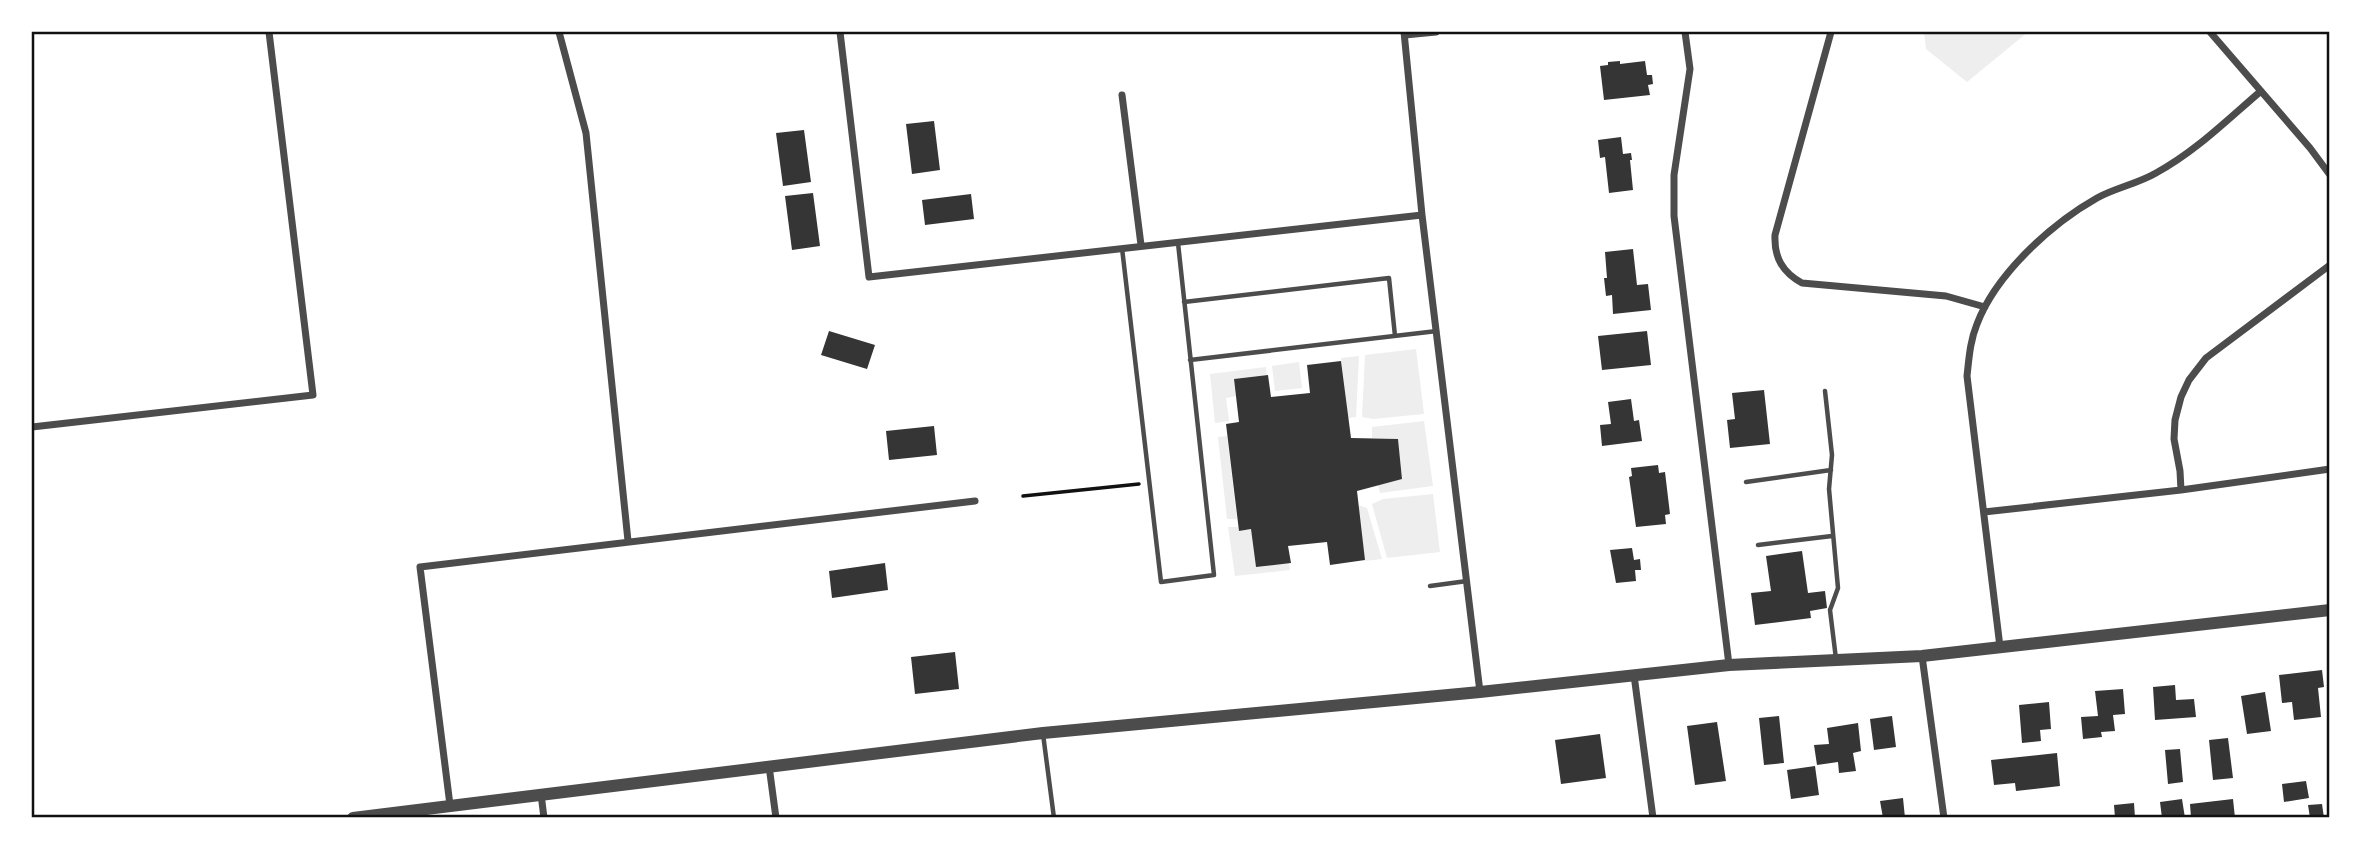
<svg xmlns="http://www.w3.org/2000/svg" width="2361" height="849" font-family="Barlow,sans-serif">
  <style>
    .green { fill: #eee }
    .building { fill: #353535 }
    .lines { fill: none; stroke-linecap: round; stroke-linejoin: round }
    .path { stroke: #111; stroke-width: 3.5 }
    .service { stroke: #4c4c4c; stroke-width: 4.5 }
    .minor { stroke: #4c4c4c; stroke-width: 7 }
    .tertiary { stroke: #4c4c4c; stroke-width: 12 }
    .neatline { fill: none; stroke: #111; stroke-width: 2.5 }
  </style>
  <rect width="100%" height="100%" fill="#fff"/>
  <path class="green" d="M1924 32H2028L1967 82 1926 49Z
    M1416 349 1424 414 1373 419 1362 417 1365 355Z
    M1359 356 1356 417 1348 418 1341 358Z
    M1299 362 1302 388 1275 391 1272 366Z
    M1266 367 1267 375 1234 379 1236 396 1226 398 1229 421 1215 423 1210 374Z
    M1424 421 1433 486 1380 493 1378 485 1402 478 1398 439 1372 438V427Z
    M1227 436 1237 519H1227L1218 437Z
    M1433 494 1440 552 1387 558 1372 504 1383 499Z
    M1358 505 1367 508 1382 559 1365 561Z
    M1228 527H1238L1239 531 1251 529 1256 567 1289 563 1290 570 1235 576Z"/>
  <path class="building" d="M1620 61V64L1645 61 1647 75H1652L1653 84 1648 85 1650 95 1604 100 1600 66 1608 65V62Z
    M934 121 940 170 912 174 906 124Z
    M804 130 811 182 783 186 776 133Z
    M1621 137 1623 154 1631 153 1632 160H1630L1633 190 1609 193 1605 157 1600 158 1598 140Z
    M813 193 820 246 792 250 785 196Z
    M971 194 974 219 925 225 922 200Z
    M1633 249 1637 285 1648 284 1651 310 1613 314 1612 295 1606 296 1604 278H1607L1605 252Z
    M829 331 875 345 867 369 821 355Z
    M1647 331 1651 365 1602 370 1598 336Z
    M1341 361 1351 438 1398 439 1402 479 1357 491 1365 560 1330 565 1327 542 1288 546 1291 563 1256 567 1251 529 1239 531 1226 424 1239 422 1234 379 1268 375 1271 397 1310 393 1307 365Z
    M1764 390 1770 444 1730 448 1727 420 1735 419 1732 393Z
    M1631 399 1634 421 1639 420 1642 441 1602 446 1600 425 1611 424 1608 402Z
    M934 426 937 455 889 460 886 431Z
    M1658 465 1659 473 1665 472 1670 514 1665 515 1666 524 1636 527 1629 477 1632 476 1631 468Z
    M1632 548 1634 560 1640 559 1641 570H1635L1636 581 1616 583 1610 550Z
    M1802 551 1808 593 1825 591 1827 608 1810 611 1811 618 1755 625 1751 593 1771 591 1766 556Z
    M885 563 888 590 832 598 829 571Z
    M955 652 959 689 915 694 911 657Z
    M2322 670 2324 687 2318 688 2321 717 2294 720 2292 702 2282 703 2279 675Z
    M2175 685 2176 700 2194 699 2196 717 2155 720 2153 687Z
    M2123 689 2125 714 2113 715 2115 731 2101 732 2102 737 2083 739 2081 717 2098 716 2095 691Z
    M2265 692 2271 731 2247 734 2241 696Z
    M2049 702 2051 729 2040 730 2041 741 2022 743 2019 705Z
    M1779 716 1784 763 1764 765 1759 718Z
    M1892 716 1896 747 1874 750 1870 719Z
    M1717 722 1726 781 1695 785 1687 726Z
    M1858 723 1861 751 1853 753 1856 771 1839 773 1838 762 1817 765 1814 745 1829 744 1827 728Z
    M1600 734 1606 778 1561 784 1555 740Z
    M2228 738 2233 778 2213 780 2209 740Z
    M2180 749 2183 782 2168 784 2165 750Z
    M2057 753 2060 786 2016 791 2015 783 1994 785 1991 760Z
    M1815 766 1819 795 1791 799 1787 770Z
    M2306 781 2309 798 2284 802 2282 784Z
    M1903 798 1905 818H1883L1880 801Z
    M2182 799 2185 818H2162L2160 802Z
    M2233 799 2235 818H2191L2190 804Z
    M2134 803 2135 818H2115L2114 805Z
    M2322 804 2324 818H2310L2308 805Z"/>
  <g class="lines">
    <path class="path" d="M1023 496 1139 484"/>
    <path class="service" d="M1122 248 1161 582 1214 575 1178 243
      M1184 302 1389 278 1395 336
      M1190 360 1437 331
      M1825 391 1832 455 1829 489 1838 588 1830 610 1836 659
      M1746 482 1831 470
      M1758 545 1832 536
      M1430 586 1467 581
      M1043 734 1054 818"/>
    <path class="minor" d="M559 32 586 133 628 541
      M840 32 869 277 1422 215
      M1404 32 1422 215 1480 692
      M1685 32 1690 69 1674 175V216L1729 665
      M1831 32 1775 235C1774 257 1782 272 1802 283L1946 296 1985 307
      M2210 32 2310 148 2330 175
      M1405 35 1436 32
      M1122 95 1141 245
      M32 427 313 395 269 32
      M2181 490 2180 471 2174 439 2175 420 2181 397 2189 380 2206 358 2330 265
      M1984 512 2181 490 2330 469
      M2000 647 1967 376C1969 358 1970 341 1977 324 1996 274 2051 224 2097 198 2115 188 2137 184 2156 173 2195 152 2227 120 2261 91
      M1922 656 1944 818
      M1634 675 1653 818
      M769 766 776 818
      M541 794 544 818
      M450 805 420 567 975 501"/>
    <path class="tertiary" d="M353 818 1043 733 1480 692 1729 665 1922 656 2330 610"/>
  </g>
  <rect width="2361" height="849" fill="none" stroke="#ffffff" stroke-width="66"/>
  <rect x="33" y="33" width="2295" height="783" class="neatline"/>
</svg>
